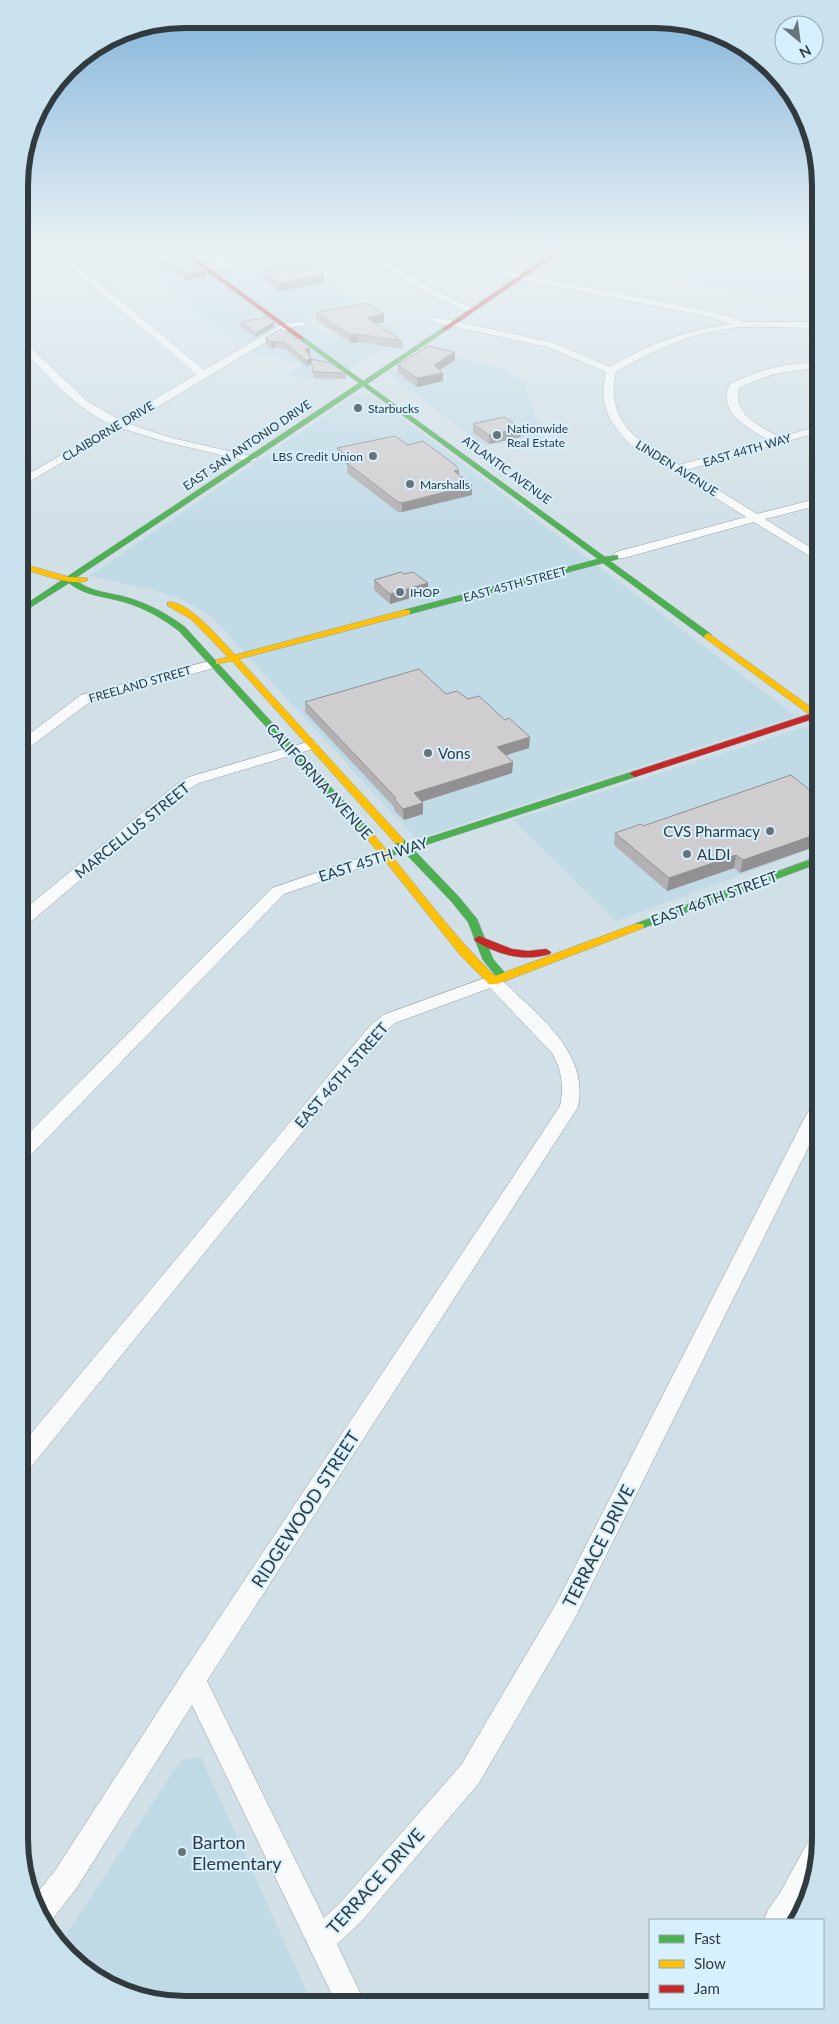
<svg xmlns="http://www.w3.org/2000/svg" width="839" height="2024" font-family="Lato,sans-serif">
  <style>
    .built { fill: #c0dae6 }
    .lines { fill: none; stroke-linecap: round; stroke-linejoin: round }
    .street-casing { stroke: #939ea3; stroke-width: 1 }
    .fast-casing { stroke: #939ea3; stroke-width: 1 }
    .slow-casing { stroke: #939ea3; stroke-width: 1 }
    .jam-casing { stroke: #939ea3; stroke-width: 1 }
    .street { fill: #f8fafb; fill-rule: evenodd }
    .fast { fill: #4caf50; fill-rule: evenodd }
    .slow { fill: #ffc107; fill-rule: evenodd }
    .jam { fill: #c62828; fill-rule: evenodd }
    .wall { fill: #b3b0b3 }
    .shaded-wall { fill: #929092 }
    .building { fill: #d0cdd0; stroke: #929092 }
    .poi-dot { fill: #68747a; stroke: #d6f1fd; stroke-width: 2 }
    .labels { text-anchor: middle; dominant-baseline: central; stroke-width: 4; stroke-linejoin: round; paint-order: stroke }
    .far-poi-label { font-size: 12px; fill: #303a3f; stroke: #d6f1fd; text-anchor: start }
    .far-street-label { font-size: 12px; fill: #303a3f; stroke: #d6f1fd }
    .poi-label { font-size: 15px; fill: #303a3f; stroke: #d6f1fd; text-anchor: start }
    .street-label { font-size: 15px; fill: #303a3f; stroke: #d6f1fd }
    .near-street-label { font-size: 18px; fill: #303a3f; stroke: #d6f1fd }
    .near-poi-label { font-size: 18px; fill: #303a3f; stroke: #d6f1fd; text-anchor: start }
    .rim { fill: none; stroke: #303a3f; stroke-width: 6 }
  </style>
  <rect width="100%" height="100%" fill="#d1e0e7"/>
  <path class="built" d="M120 249H274L363 308 305 319 324 335 384 323 402 335 332 382 286 375 303 364 250 352Z
    M579 249H764L763 250 815 263V285L788 298 576 262 571 256Z
    M427 352 496 366 506 370 523 382 543 433 485 447 390 374 422 353Z
    M365 394 376 398 796 716 416 839 210 615 178 598 149 589 89 576 355 395Z
    M814 724 816 726 817 847 616 921 513 820Z
    M201 1757 311 2001 152 2002 111 1988 67 1957 60 1943 181 1760Z"/>
  <g class="lines">
    <defs>
      <path id="street" d="M49 249H58L204 370 283 324 305 321V325L289 328 129 424 172 438 255 457 256 459 255 461 251 462 166 442 121 428 20 487V479L113 425C74 408 48 376 20 347V339L23 340 87 401 120 420 197 374Z
        M294 249H312L308 252 205 271 201 268 205 265Z
        M357 249H367L432 289 477 310 472 313 469 312 426 293Z
        M538 249H555L561 252 557 255Z
        M504 271 713 312 747 322H815V328C791 328 766 326 742 327 697 330 653 350 616 372 605 425 640 442 679 465L769 440C749 429 716 412 730 384 757 370 785 363 815 363V369C788 370 764 375 739 388 733 415 759 426 780 437L816 427V433L686 470 757 514 816 499V506L765 519 816 551V560L754 522 624 558H616L614 555 616 552 746 517 631 445C609 422 598 405 606 372L548 347 436 323 431 320 436 317 554 343 610 367C648 344 688 330 731 324L711 317 501 276 500 274Z
        M213 660 220 664 218 667 91 701 26 750 21 751V740L81 695Z
        M311 741 316 742 318 745 316 748 199 783 187 790 27 925 21 926V912L177 784 189 777Z
        M386 849 392 851 394 854 392 857 284 894 29 1157 22 1159V1140L272 888Z
        M493 975 499 977C534 1013 590 1050 578 1107L207 1681 324 1918 340 1903 461 1765 557 1602 805 1117 811 1108 818 1106V1128L575 1618 479 1783 360 1923 337 1944 364 2001H335L192 1705 76 1889 51 1921 47 1922 33 1898 56 1869 184 1671 560 1106C564 1087 562 1070 552 1053L490 988 395 1023 381 1035 31 1467 23 1470V1443L369 1027 383 1015Z
        M820 1834C820 1866 812 1894 795 1920H764L768 1910 781 1891 810 1838Z"/>
      <path id="fast" d="M443 328 448 329 367 384 605 557 618 555V559L610 561 711 634V638H705L603 563 410 614H404V610L598 559 363 386 74 579C91 593 109 592 129 598 151 605 167 614 185 627L368 828 370 830 368 832H362L179 631C162 618 145 608 124 602 104 596 85 596 69 583L20 614V608L359 383 299 339V337H303L363 381Z
        M635 771 640 774 638 776 413 849 459 897 477 919 493 959 505 973 504 976H496L483 960 468 922 451 901 404 852 391 856 386 853 399 847 394 841 395 839H403L408 844Z
        M817 857V864L643 928H635L634 926 635 924Z"/>
      <path id="slow" d="M779 249H788L815 256V260Z
        M20 563 69 577 87 578 88 580C76 588 35 572 20 568Z
        M168 602C188 600 222 641 235 655L404 610H410V614L239 659 403 839 404 841 403 843H395L232 661 216 664V660L228 657 191 619 168 606Z
        M708 633 816 711V718L813 717 705 638 704 636Z
        M365 827 368 828C411 877 448 931 495 976L635 924H643L644 926 643 928 497 984H489L461 956 362 832 360 830 362 828Z"/>
      <path id="jam" d="M177 249H183L303 337V339H299Z
        M558 249H565L447 330H443V328Z
        M816 712V718L638 776 635 777 630 774 632 772Z
        M479 936 512 949 528 951 546 949 551 952 550 954C523 962 499 955 475 941L474 939Z"/>
    </defs>
    <use href="#street" class="street-casing"/>
    <use href="#fast" class="fast-casing"/>
    <use href="#slow" class="slow-casing"/>
    <use href="#jam" class="jam-casing"/>
    <use href="#street" class="street"/>
    <use href="#fast" class="fast"/>
    <use href="#slow" class="slow"/>
    <use href="#jam" class="jam"/>
  </g>
  <path class="wall" d="M144 249H178L206 277 185 280 169 268 166 269 144 252Z
    M263 272 324 283 279 291 264 280Z
    M316 313 384 314V322L376 324 402 341 403 349 358 342 351 343 316 320Z
    M241 322H274V327L256 337 241 327Z
    M284 332 296 340 310 353 308 354 311 357V363L307 367 285 349 275 347 272 349 266 344 265 338Z
    M455 352V360L440 370 443 381 417 387 398 373V365Z
    M311 359 346 373V379L314 378Z
    M473 424 521 428V437L489 444 473 433Z
    M408 445 459 475 472 495 402 512H398L347 473V465L338 458 337 448Z
    M404 574 428 583V593L390 604 374 590V580Z
    M446 694 529 748 505 755 513 762 512 773 422 802 423 814 404 820 394 810V807L305 712V702Z
    M791 775 740 873 734 868 667 891 614 845 615 833 643 826Z"/>
  <path class="shaded-wall" d="M165 262H169V268L166 269Z
    M206 270V277L185 280V274Z
    M324 274V283L279 291V283Z
    M384 314V322L367 325V318Z
    M274 322V327L256 337V333Z
    M357 334 358 342 351 343V335Z
    M275 341V347L272 349V343Z
    M310 347V353L305 356V350Z
    M455 352V360L434 374V365Z
    M311 357V363L307 367V361Z
    M443 373V381L417 387V378Z
    M521 428V437L489 444V435Z
    M459 470V479L454 471Z
    M472 485V495L402 512V503Z
    M428 583V593L390 604V594Z
    M530 737 529 748 497 758V747Z
    M513 762 512 773 414 804V793Z
    M423 803V814L404 820 403 809Z
    M817 834V846L740 873 743 860Z
    M736 855 734 868 667 891 669 878Z"/>
  <path class="building" d="M148 249H178L206 270 185 274 169 262H165Z
    M308 264 324 274 279 283 263 272Z
    M367 303 384 314 367 318 402 341 357 334 351 335 316 313Z
    M268 317 274 322 256 333 241 322Z
    M281 329 284 332 291 333 296 340 298 338 310 347 305 350 311 357 307 361 285 343 275 341 272 343 265 338Z
    M428 346 455 352 434 365 443 373 417 378 398 365Z
    M311 359 331 363 346 373 313 372Z
    M504 417 521 428 489 435 473 424Z
    M395 436 408 445 423 441 454 464 459 470 454 471 472 485 402 503 398 502 347 463 354 462 337 448Z
    M401 572 404 574 413 572 428 583 390 594 374 580Z
    M419 669 446 694 457 691 468 699 479 696 505 720 509 718 530 737 497 747 513 762 414 793 423 803 403 809 394 799 396 798 305 702Z
    M791 775 817 796V834L743 860 736 855 669 878 615 833 641 824 643 826Z"/>
  <linearGradient id="sky" x2="0" y2="1"><stop stop-color="#82b4da"/><stop offset="0.47" stop-color="#eaf1f4"/><stop offset="1" stop-color="#eaf1f4" stop-opacity="0"/></linearGradient>
  <rect width="839" height="532" fill="url(#sky)"/>
  <g class="poi-dot">
    <circle cx="358" cy="408" r="5"/>
    <circle cx="497" cy="435" r="5"/>
    <circle cx="373" cy="456" r="5"/>
    <circle cx="410" cy="484" r="5"/>
    <circle cx="400" cy="592" r="5"/>
    <circle cx="428" cy="753" r="5"/>
    <circle cx="770" cy="831" r="5"/>
    <circle cx="687" cy="854" r="5"/>
    <circle cx="182" cy="1852" r="5"/>
  </g>
  <g class="labels">
    <g class="far-poi-label">
      <text x="368" y="408">Starbucks</text>
      <text x="507" y="428">Nationwide<tspan x="507" dy="14">Real Estate</tspan></text>
      <text x="363" y="456" text-anchor="end">LBS Credit Union</text>
      <text x="420" y="484">Marshalls</text>
      <text x="410" y="592">IHOP</text>
    </g>
    <g class="far-street-label">
      <text transform="translate(108 431) rotate(-31)">CLAIBORNE DRIVE</text>
      <text transform="translate(247 445) rotate(-34)">EAST SAN ANTONIO DRIVE</text>
      <text transform="translate(747 450) rotate(-16)">EAST 44TH WAY</text>
      <text transform="translate(677 468) rotate(32)">LINDEN AVENUE</text>
      <text transform="translate(507 470) rotate(36)">ATLANTIC AVENUE</text>
      <text transform="translate(515 584) rotate(-15)">EAST 45TH STREET</text>
      <text transform="translate(140 684) rotate(-16)">FREELAND STREET</text>
    </g>
    <g class="poi-label">
      <text x="438" y="753">Vons</text>
      <text x="760" y="831" text-anchor="end">CVS Pharmacy</text>
      <text x="697" y="854">ALDI</text>
    </g>
    <g class="street-label">
      <text transform="translate(320 781) rotate(48)">CALIFORNIA AVENUE</text>
      <text transform="translate(132 830) rotate(-39)">MARCELLUS STREET</text>
      <text transform="translate(373 859) rotate(-18)">EAST 45TH WAY</text>
      <text transform="translate(714 898) rotate(-20)">EAST 46TH STREET</text>
      <text transform="translate(341 1075) rotate(-49)">EAST 46TH STREET</text>
    </g>
    <g class="near-street-label">
      <text transform="translate(305 1509) rotate(-57)">RIDGEWOOD STREET</text>
      <text transform="translate(598 1546) rotate(-63)">TERRACE DRIVE</text>
      <text transform="translate(375 1881) rotate(-48)">TERRACE DRIVE</text>
    </g>
    <g class="near-poi-label">
      <text x="192" y="1842">Barton<tspan x="192" dy="21">Elementary</tspan></text>
    </g>
  </g>
  <path d="M0 0H839V2024H0ZM185 28H655A157 157 0 0 1 812 185V1839A157 157 0 0 1 655 1996H185A157 157 0 0 1 28 1839V185A157 157 0 0 1 185 28Z" fill="#c9e2ee" fill-rule="evenodd"/>
  <path class="rim" d="M185 28H655A157 157 0 0 1 812 185V1839A157 157 0 0 1 655 1996H185A157 157 0 0 1 28 1839V185A157 157 0 0 1 185 28Z"/>
  <rect x="649" y="1919" width="175" height="90" fill="#d6f1fd" stroke="#94a8b1"/>
  <rect x="659" y="1935" width="25" height="8" fill="#4caf50" stroke="#94a8b1"/>
  <text x="694" y="1944" font-size="15" fill="#303a3f">Fast</text>
  <rect x="659" y="1960" width="25" height="8" fill="#ffc107" stroke="#94a8b1"/>
  <text x="694" y="1969" font-size="15" fill="#303a3f">Slow</text>
  <rect x="659" y="1985" width="25" height="8" fill="#c62828" stroke="#94a8b1"/>
  <text x="694" y="1994" font-size="15" fill="#303a3f">Jam</text>
  <g transform="translate(799 40) rotate(151)"><circle r="24" fill="#d6f1fd" stroke="#94a8b1"/>
  <path d="M0-4L9 19L0 12L-9 19Z" fill="#68747a"/>
  <text y="-8" font-size="14" font-weight="bold" text-anchor="middle" fill="#303a3f">N</text>
  </g>
</svg>
